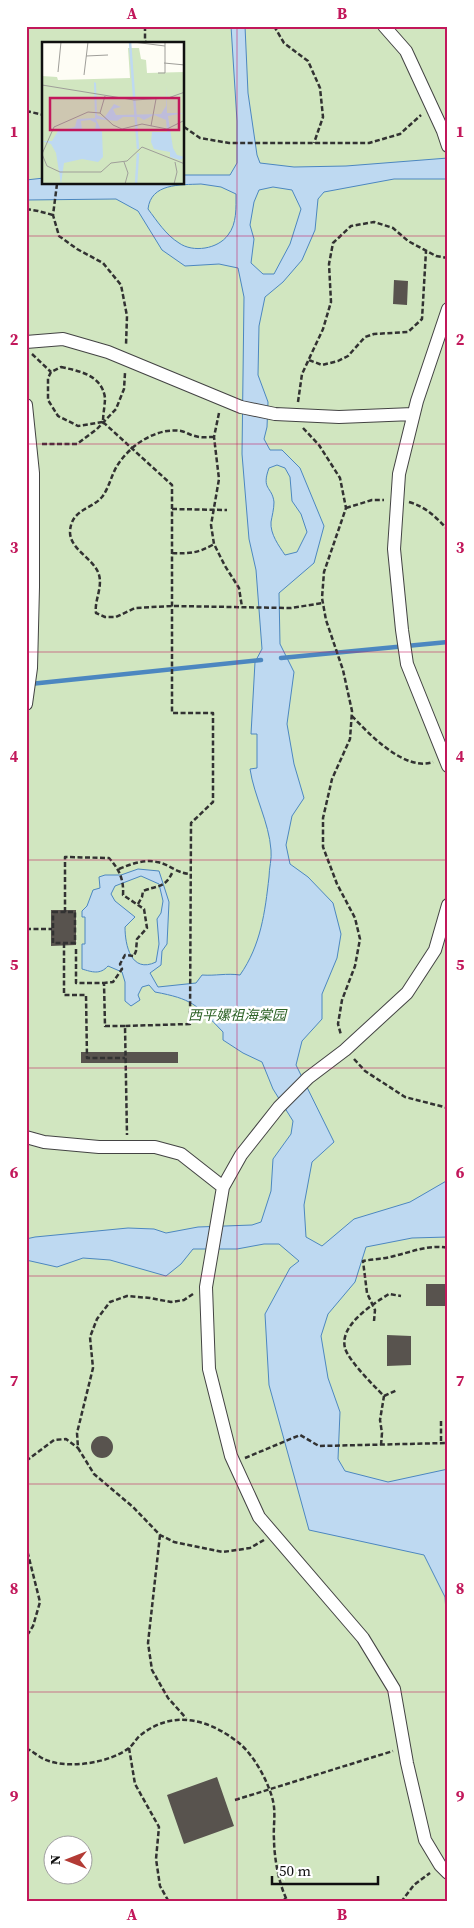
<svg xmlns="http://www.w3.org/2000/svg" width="474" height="1928" font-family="'Source Serif 4','Noto Sans SC',serif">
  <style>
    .green { fill: #d1e6c0; fill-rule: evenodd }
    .water { fill: #bed9f1; stroke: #4c87c0; fill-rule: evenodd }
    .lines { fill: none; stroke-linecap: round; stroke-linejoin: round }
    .stream { stroke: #4c87c0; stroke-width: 4.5 }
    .building { fill: #58534e }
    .minor-casing { stroke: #434343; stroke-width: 14 }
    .path { stroke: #323232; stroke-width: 2.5; stroke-dasharray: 5 2.5; stroke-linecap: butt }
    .minor { stroke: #fff; stroke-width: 12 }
    .grid { fill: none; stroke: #c2185b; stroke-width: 1; stroke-opacity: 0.55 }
    .labels { text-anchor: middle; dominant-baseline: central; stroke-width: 5; stroke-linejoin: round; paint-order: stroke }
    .park-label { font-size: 14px; font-style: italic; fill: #2d6226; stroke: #fff }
    .inset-river { fill: none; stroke: #bed9f1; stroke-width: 2.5 }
    .inset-road { fill: none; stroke: #9f9e99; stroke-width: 1 }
    .view { fill: #c2185b; fill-opacity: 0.15; stroke: #c2185b; stroke-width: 2.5 }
    .inset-edge { fill: none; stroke: #101010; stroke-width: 2.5 }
    .neatline { fill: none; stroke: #c2185b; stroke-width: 2 }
    .grid-label { font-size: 16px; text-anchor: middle; font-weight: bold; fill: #c2185b }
  </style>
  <rect width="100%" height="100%" fill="#fefdf5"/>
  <path class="green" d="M26 26H448V1902H26ZM44 44H184V184H44ZM52 1846H82V1876H52Z"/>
  <path class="water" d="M231 26H245L248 93 257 155 260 163 294 167 346 166 448 158V179H394L324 192 318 199 315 230 302 260 283 282 265 297 259 326 258 375 268 402 267 427 264 439 270 450H282L300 468 324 526 314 563 279 593 280 644 294 672 287 724 294 764 304 798 292 816 286 845 290 864 308 877 333 903 341 934 337 958 322 994V1019L302 1041 296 1065 334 1142 312 1162 304 1205 306 1237 322 1246 354 1219 410 1202 448 1180V1237L412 1238 366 1247 355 1282 328 1314 321 1336 328 1378 340 1412 338 1459 345 1471 388 1482 448 1469V1641L445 1597 424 1555 309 1530 269 1385 265 1314 290 1268 299 1261 279 1244H264L237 1249H193L181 1264 166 1276 110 1260 83 1258 57 1267 26 1260V1239L35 1237 128 1228 154 1229 166 1233 198 1227 252 1225 261 1222 271 1191 273 1159 291 1134 293 1121 273 1089 262 1062 243 1053 223 1040V1032C196 1004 192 999 155 992L149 985 142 987 138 995 140 1000 131 1006 125 1001V982L122 972 108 966C100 975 92 972 82 969V944H85V917H82V911L87 906 93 890 100 888 99 877 105 875H121L138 869 159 871 169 902 167 944 162 951 161 965 150 973 158 987 196 983 202 975C216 976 226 973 240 975 261 945 265 912 269 877 269 868 272 859 271 850 269 822 254 796 250 769L257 768V734H251L255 662 262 649 256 570 249 539 242 454 244 297 238 268 219 264 185 266 162 250 138 211 116 199 26 200V180L44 178V184H184V175H230L237 163V121ZM201 184 221 187 236 194C236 207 237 224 228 235 218 249 193 253 179 243 166 235 157 221 148 209 151 183 180 185 201 184ZM273 187 292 190 301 209 290 244 274 274H263L251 263 254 239 250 225 254 202 259 190ZM277 465 285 468 290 477 292 501 301 514 307 532 297 552 285 555C279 546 270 534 271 522 272 516 274 509 274 502 272 486 261 490 269 468ZM141 876 159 884 163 901 161 913 157 919 159 944 156 962C131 974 125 945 125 927L135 917 115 901 111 894 115 886Z"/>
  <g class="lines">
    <path class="stream" d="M281 658 448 642
      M30 684 261 660"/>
  </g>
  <path class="building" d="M394 280 408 281 407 305 393 304Z
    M51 910H76V945L51 946Z
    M81 1052H178V1063H81Z
    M426 1284H448V1306H426Z
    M387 1335 411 1336V1365L387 1366Z
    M91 1447a11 11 0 1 1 22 0a11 11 0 1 1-22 0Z
    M217 1777 234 1826 184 1844 167 1795Z"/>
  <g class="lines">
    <defs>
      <path id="minor" d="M384 26 406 51 443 131 448 146
        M448 309 417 401 399 474 394 549 402 630 407 664 448 766
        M26 342 63 339 108 352 241 407 275 414 339 417 413 414
        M26 405 33 473V587L31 668 26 704
        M448 905 435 950 407 993 345 1050 308 1078 279 1107 241 1155 223 1187 206 1287 209 1369 231 1456 259 1517 363 1638 394 1689 407 1763 425 1840 440 1865 448 1873
        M26 1137 44 1142 99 1147H155L181 1154 223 1187"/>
    </defs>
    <use href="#minor" class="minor-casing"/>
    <path class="path" d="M145 26V41L147 44
      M274 26 284 43 308 61 320 88 323 117 314 143
      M26 111 44 115
      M184 127 200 138 229 143H369L400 134 421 115
      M57 184 53 215 59 236 77 249 103 263 121 285 127 316 126 345
      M26 209 38 211 53 215
      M32 354 51 372
      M309 360 322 365 338 361 348 356 365 337 374 334 408 332 422 319 426 251
      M61 367C79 371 102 375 105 398 105 405 103 414 103 422L78 426 58 416 48 400V378L51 372Z
      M298 402 302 374 323 329 331 302 329 264 333 243 351 226 374 222 393 228 408 241 436 256 448 258
      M219 413 214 437 219 479 211 525 214 544 225 566 239 588 242 607
      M103 422 172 485V713H213V802L191 823 190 1024 125 1026 127 1135
      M303 428 319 445 340 478 346 508 324 572 322 598 326 620 343 670 352 711 350 739 332 779 323 818V847L337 884 355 918 360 939 355 966 342 1000 338 1024 341 1035
      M214 437C208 437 201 438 195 436 190 435 186 432 181 431 156 427 129 446 117 466 111 476 109 488 102 497 91 510 71 509 70 532 70 549 92 558 98 572 104 586 94 600 96 613L105 617H116L135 608 172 606 291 608 323 603
      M42 444H77L97 429 116 409 124 389 125 373
      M409 502C426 507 436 517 448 530
      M346 508 372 500H384
      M172 509 227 510
      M172 553C189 554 199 553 214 544
      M352 716C369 734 405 772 433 762
      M119 869C131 864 144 859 157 862 169 864 176 873 190 874
      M138 904 142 897 143 891C158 885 165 889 173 871
      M53 912H75V943H53Z
      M65 912V857L109 858C119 869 124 879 123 895L144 909 147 928 137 939 136 951 134 956 125 955 120 964 122 969 113 982 104 983
      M26 929H52
      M64 943V995H86L87 1058H125
      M76 949V983H104L105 1026H125
      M354 1059 365 1071 405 1097 448 1108
      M193 1294 184 1300 171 1302 150 1298 127 1296 110 1302 97 1319 90 1337 93 1368 77 1433 78 1448 94 1474 133 1507 160 1535 174 1542 223 1552 250 1548 264 1540
      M374 1321 375 1310 367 1293 363 1261C373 1259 384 1259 394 1256 412 1252 429 1244 448 1248
      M384 1396 397 1390
      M441 1421V1442
      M381 1445 382 1433 380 1420 384 1396C374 1386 348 1360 345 1348 339 1325 373 1304 389 1294L401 1296
      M245 1458 300 1435 319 1446 448 1443
      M26 1461 54 1440 66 1439 78 1448
      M26 1522 27 1550 40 1602 33 1626 26 1637
      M160 1535 148 1643 152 1670 168 1698 186 1718
      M26 1748C34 1752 41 1759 49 1761 72 1769 111 1762 129 1748 134 1744 137 1737 142 1734 175 1709 210 1720 239 1743 254 1755 269 1783 273 1801 276 1814 273 1827 274 1839 274 1857 279 1886 288 1902
      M129 1748 135 1784 159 1827 156 1859 160 1886 169 1902
      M235 1800 393 1751
      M282 1902 286 1898
      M401 1902 414 1885 430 1873"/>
    <use href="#minor" class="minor"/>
  </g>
  <path class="grid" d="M237 26V1902M26 236H448M26 444H448M26 652H448M26 860H448M26 1068H448M26 1276H448M26 1484H448M26 1692H448"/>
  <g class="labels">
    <g class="park-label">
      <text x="237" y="1015">西平嫘祖海棠园</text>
    </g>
  </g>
  <g transform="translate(42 42)">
    <rect width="142" height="142" fill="#fefdf5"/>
    <path d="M86 6H97L99 17 104 18 105 31 142 30V142H0V34L15 35 16 38 88 36Z" fill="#d1e6c0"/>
    <path d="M52 40 54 41 55 73 62 76 72 62 79 65 71 67 74 73 119 72 124 64V44L125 71H142L126 74 131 106 135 113 143 115 138 118 128 115V142V110L112 107 109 100 110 90H125L124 78 112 73 102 78 97 75H81L75 79 54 77 60 90 61 115 56 120 40 117 22 121 19 142 14 111 9 102 0 99H10L16 89 33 85 35 77 53 76ZM48 78 54 81 53 89 40 88 39 79Z" fill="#bed9f1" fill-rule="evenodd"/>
    <path class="inset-river" d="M88 0 96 107M94 142 96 111"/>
    <path class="inset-road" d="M91 0 123 4M44 14 66 13M122 21 143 23M16 30 19 0M116 31H123V0M42 33 46 0M0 43 92 58 126 56 143 50M58 71 63 54M143 78 125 87 100 82 80 87 71 83 58 71 46 70 12 85 0 112 5 124 18 130H59L69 121 85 119 100 105 143 122M109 84 114 57M82 120 86 131 83 142M132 142 135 130 133 120"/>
    <path class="view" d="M8 56H137V88H8Z"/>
    <rect width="142" height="142" class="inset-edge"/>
  </g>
  <rect width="474" height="1928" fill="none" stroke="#ffffff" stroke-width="55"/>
  <g transform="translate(68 1860) rotate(270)"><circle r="24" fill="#ffffff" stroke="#9f9f9f"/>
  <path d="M0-4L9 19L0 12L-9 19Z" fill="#b33b35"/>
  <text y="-8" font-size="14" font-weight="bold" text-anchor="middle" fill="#101010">N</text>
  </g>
  <path d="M272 1876v8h106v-8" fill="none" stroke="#101010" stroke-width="2.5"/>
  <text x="279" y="1876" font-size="15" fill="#101010" stroke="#ffffff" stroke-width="4" paint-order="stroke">50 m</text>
  <rect x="28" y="28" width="418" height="1872" class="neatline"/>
  <g class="grid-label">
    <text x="132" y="19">A</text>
    <text x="342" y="19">B</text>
    <text x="14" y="137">1</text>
    <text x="460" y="137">1</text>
    <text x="14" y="345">2</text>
    <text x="460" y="345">2</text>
    <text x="14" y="553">3</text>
    <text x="460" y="553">3</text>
    <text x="14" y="762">4</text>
    <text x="460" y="762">4</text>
    <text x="14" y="970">5</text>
    <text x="460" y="970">5</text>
    <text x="14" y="1178">6</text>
    <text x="460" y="1178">6</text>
    <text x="14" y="1386">7</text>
    <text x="460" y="1386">7</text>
    <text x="14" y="1594">8</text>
    <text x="460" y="1594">8</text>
    <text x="14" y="1802">9</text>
    <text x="460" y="1802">9</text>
    <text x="132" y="1920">A</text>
    <text x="342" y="1920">B</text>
  </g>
</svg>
